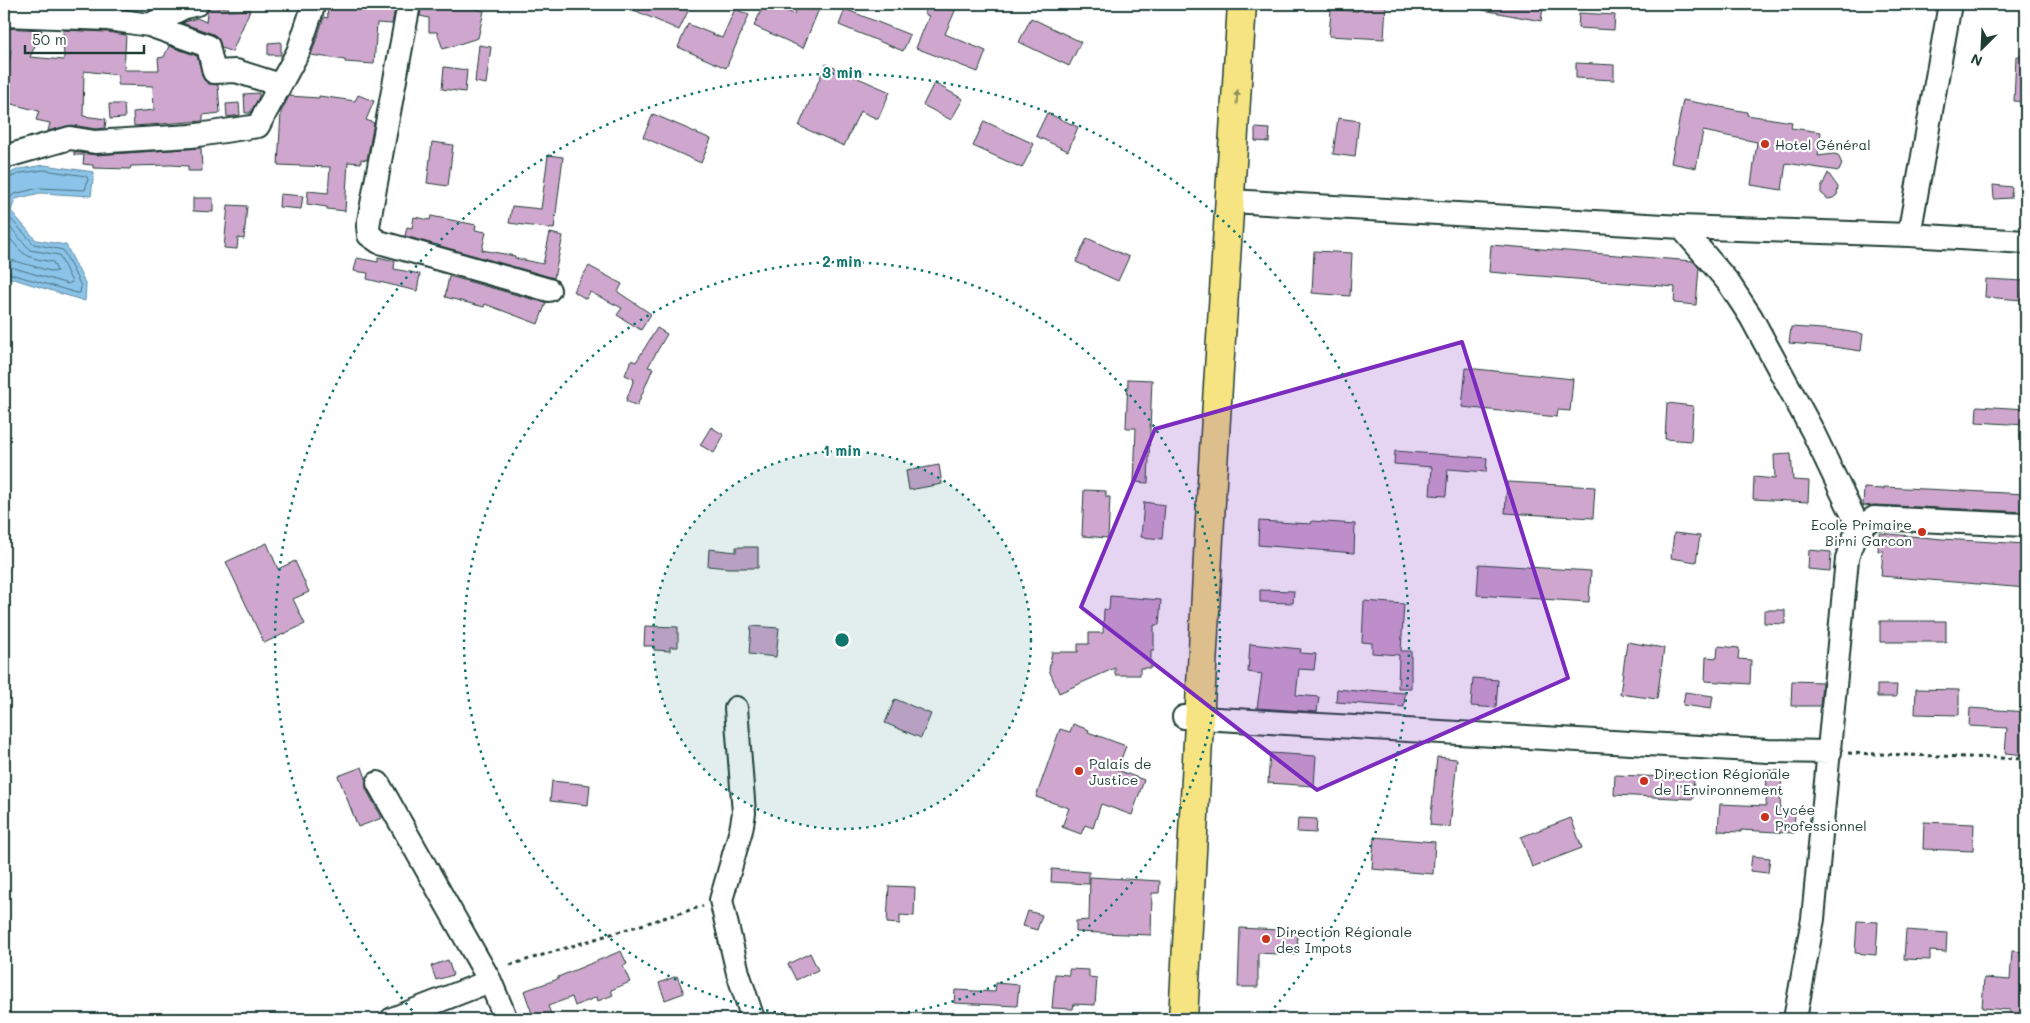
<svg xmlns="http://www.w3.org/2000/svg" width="2030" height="1023" font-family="Mali,sans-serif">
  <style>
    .water { fill: #8bc3e9; stroke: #608da1 }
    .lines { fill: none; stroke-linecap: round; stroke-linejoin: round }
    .shore { stroke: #4a737c; stroke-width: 1 }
    .building { fill: #cfa7ce; stroke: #1f3d34 }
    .minor-casing { stroke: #1f3d34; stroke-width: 26 }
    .highway-casing { stroke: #1f3d34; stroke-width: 31 }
    .path { stroke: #1f3d34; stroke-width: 3; stroke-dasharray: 4 4; stroke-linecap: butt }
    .minor { stroke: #fff; stroke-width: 22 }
    .highway { stroke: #f6e381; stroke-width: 28 }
    .oneway { fill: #8a905a }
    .marked { fill: #7b2cbf; fill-opacity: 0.2; stroke: #7b2cbf; stroke-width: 4; stroke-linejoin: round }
    .ring { fill: none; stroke: #0f766e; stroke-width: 2.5; stroke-dasharray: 2.5 5 }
    .poi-dot { fill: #c8321e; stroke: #fff; stroke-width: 2 }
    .labels { text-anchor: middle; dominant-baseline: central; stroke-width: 4.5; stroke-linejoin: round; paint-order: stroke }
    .poi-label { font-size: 14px; fill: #1f3d34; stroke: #fff; text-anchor: start }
    .centre { fill: #0f766e; stroke: #fff; stroke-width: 2.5 }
    .ring-label { font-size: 15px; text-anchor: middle; font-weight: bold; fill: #0f766e; stroke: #fff; stroke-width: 4.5; stroke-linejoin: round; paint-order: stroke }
  </style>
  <rect width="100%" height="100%" fill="#fff"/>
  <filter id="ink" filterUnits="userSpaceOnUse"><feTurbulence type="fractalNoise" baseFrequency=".02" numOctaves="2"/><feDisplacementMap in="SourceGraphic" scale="10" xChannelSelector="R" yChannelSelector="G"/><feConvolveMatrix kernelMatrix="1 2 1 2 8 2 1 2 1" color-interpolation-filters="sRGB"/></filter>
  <g filter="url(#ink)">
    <path class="water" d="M44 165 94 172 91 196 40 193 15 199 11 211 36 240 66 245 86 285 85 301 4 276V176L19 169Z"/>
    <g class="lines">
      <path class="shore" d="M4 180 21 173 44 170 86 176 88 179 85 190 39 188 14 194 10 198 6 210 7 215 34 244 63 250 81 286 80 293H77L4 272
        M4 220 30 250 59 255 72 282 68 284 4 265
        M4 231C24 255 22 257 53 262L57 271 54 272 4 258"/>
    </g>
    <path class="building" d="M62 4H128V9L109 6Z
      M327 4H396L392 24 377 23 374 64 345 62V60L311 55 324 17 328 18Z
      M422 4 466 7 484 11 478 38 443 49 437 32H429V18L420 16Z
      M620 4H683L690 7 679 30Z
      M764 4H771L794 14 798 4H821L803 48 754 26Z
      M928 4H958L945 34 986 51 978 72 916 48 929 16 924 14Z
      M1358 4H1386L1384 39 1329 36 1331 10 1358 11Z
      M1483 4H1522L1543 8 1541 21 1483 10Z
      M210 7 229 8 228 11 250 10 232 52 222 48 218 38 213 34 182 23 197 18 206 22 207 13Z
      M735 9 749 15 726 68 678 47 688 24 722 38Z
      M845 9 910 35 903 51 839 25Z
      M1579 13 1615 15 1614 30 1578 28Z
      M1031 18 1081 42 1069 66 1019 42Z
      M4 28 42 30 30 57 64 60 63 30 107 32 126 35 124 70H159L158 58 164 57 169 46 197 56 204 80 209 84 218 85 220 113 203 115V121L134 126 133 112 154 110 153 86 118 85V75L84 71 83 116 106 119 105 128 96 129 72 125 48 131 50 123 36 120 39 111 4 102V88H6L11 50 4 49Z
      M281 42V55H268V43Z
      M479 45 491 47 486 84 475 82Z
      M2016 56H2026V102L2014 101Z
      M1576 63 1614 65V80L1576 78Z
      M826 64 890 92 878 119 860 111 844 146 799 126Z
      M444 67 467 70 465 92 442 89Z
      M934 83 963 99 951 120 923 105Z
      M259 93V97L250 113H245L244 94Z
      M358 95 374 101 366 120 374 123 367 160 361 159V163L348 162 345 211 327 209V207L307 204 308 191 328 193 330 167 278 165 281 112 289 96 319 98V96L355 101Z
      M1683 100 1747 112V115L1792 122 1791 128 1821 132 1818 156 1834 154 1838 155 1842 164 1839 171 1786 163 1782 190 1751 185 1757 142 1703 131 1696 168 1671 163Z
      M239 103 240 115 227 117 226 104Z
      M109 104H124L125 118 110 119Z
      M1047 113 1078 127 1068 151 1036 136Z
      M653 114 711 139 701 163 643 137Z
      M1338 118 1359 121 1355 157 1333 154Z
      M984 121 1034 144 1022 168 973 146Z
      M1255 128 1270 129 1269 142 1255 141Z
      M432 142 453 145 448 186 427 183Z
      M201 148 202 171H188V166L171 165 131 166 130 169 93 168V165L83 164 84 155H74V152L96 155Z
      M548 155 563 157 554 229 509 223 512 206 541 209Z
      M1828 173 1838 187 1837 195 1833 198 1828 199 1821 193V188Z
      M1993 185 2012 187 2011 198 1994 199Z
      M280 194 303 196 301 209 279 207Z
      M193 198H213V212L193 211Z
      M228 205 247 206 244 239 238 238 237 249 224 248Z
      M431 216 476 225 475 230 486 232 482 250 515 256V258L543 264 550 233 563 236 554 278 405 236 407 227 412 228 414 217 430 220Z
      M1087 238 1129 257 1118 281 1076 262Z
      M1491 245 1693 261 1699 268 1696 305 1674 303 1675 287 1489 272Z
      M1314 251 1352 253 1350 296 1312 293Z
      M378 257 395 261 394 269 420 274 417 291 367 279 368 273 354 271 357 258 378 262Z
      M589 266 622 284 618 292 651 314 641 330 617 315 622 308 590 292 586 299 573 291Z
      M449 276 546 303 538 324 485 304 484 307 445 297Z
      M1986 279 2023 281 2022 300 1985 297Z
      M1791 327 1838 330 1863 334 1861 351 1834 347 1789 343Z
      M657 328 667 334 648 367 653 368 637 406 626 401 634 379 625 375 631 360 636 362Z
      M1466 368 1573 379 1570 411 1558 410 1557 417 1462 407Z
      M1128 379 1152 380 1148 483 1134 482 1136 428H1126Z
      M1667 403 1693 406 1691 441 1665 439Z
      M1977 406 2026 409V425L1976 422Z
      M711 427 724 435 714 453 700 445Z
      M1395 451 1487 458 1486 472 1448 469 1446 496 1430 495 1432 467 1394 464Z
      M1791 454 1793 480 1809 481 1808 502 1753 499 1754 477 1775 479 1774 455Z
      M939 465 942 484 909 490 906 471Z
      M1507 482 1595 487 1593 518 1505 513Z
      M1884 487 2026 494V512L1875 505 1863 506 1864 488 1884 489Z
      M1084 490 1106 491V497H1110L1108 538 1082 536Z
      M1144 502 1165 505 1162 539 1141 537Z
      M1259 521 1311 524 1312 521 1355 524 1354 553 1258 545Z
      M1674 533 1700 536 1696 562 1671 558Z
      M1879 533 1942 539 2026 544V588L1881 576 1883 551H1878Z
      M267 543 278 569 295 561 309 592 293 599 305 624 264 643 226 562Z
      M736 547H758V568H728L708 566 709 549 736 552Z
      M1809 550 1831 552 1830 571 1808 569Z
      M1479 564 1591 571 1589 602 1477 595Z
      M1260 590 1294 591 1293 603 1260 602Z
      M1110 596 1161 600 1159 625H1154V650H1151V668H1140V675H1115V668L1059 693 1049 670 1052 652H1078V644H1089V633H1103L1104 609 1109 610Z
      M1364 601 1404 604 1401 651H1411V688H1398L1399 655 1372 653V643L1362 642Z
      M1764 610H1785V624L1764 623Z
      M1880 621H1946V642H1880Z
      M645 626 678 627V647H670V651L654 650V646H644Z
      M751 626 779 628 776 657 749 654Z
      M1627 642 1664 648 1657 699 1620 694Z
      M1250 644 1301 649 1300 653 1316 654 1314 670 1299 669 1296 695 1319 697 1317 712 1257 708 1262 674 1248 672Z
      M1718 646 1739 648 1738 659 1751 660 1750 684 1705 681 1706 657 1717 658Z
      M1473 678 1498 680 1496 708 1471 706Z
      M1792 681 1822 682 1820 706H1791Z
      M1877 685H1897L1896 697H1877Z
      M1337 689 1367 692V690L1405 693 1404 707 1336 702Z
      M1916 689 1959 690V715L1915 714Z
      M1685 692 1713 696 1711 709 1683 705Z
      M895 699 931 714 921 738 885 723Z
      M1970 708 2026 712V755L2005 753 2007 728 1969 726Z
      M1073 724 1089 730 1088 732 1126 746 1117 770 1144 780 1132 815 1101 804 1093 828 1085 825 1081 834 1062 827 1069 808 1036 797 1060 729 1070 732Z
      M1270 753 1316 756 1314 786 1268 783Z
      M1437 757 1457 759 1450 827 1430 825Z
      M362 767 366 778V789L382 818 358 827 338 776Z
      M1767 770 1782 771 1780 810H1795L1794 833 1741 830V832L1718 831 1720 804 1766 806Z
      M1615 775 1694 778 1693 799 1614 795Z
      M552 781 590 785 588 805 550 801Z
      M1298 818 1317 819 1316 833 1297 832Z
      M1571 818 1582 848 1532 867 1521 837Z
      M1924 822 1974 824 1973 851 1923 849Z
      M1374 837 1435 842 1433 874 1372 869Z
      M1752 856 1770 858 1768 873 1750 871Z
      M1052 869 1089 872V884L1051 882Z
      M1090 877 1160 881 1159 893H1152L1151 935 1076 932V921L1089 920Z
      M889 886 915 887 914 916 900 915V924L887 923Z
      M1028 911 1042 915 1037 930 1023 926Z
      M1857 921 1878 922 1876 955 1855 953Z
      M1240 928 1298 931 1297 955 1258 953V987H1238Z
      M1906 930 1947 933 1946 952 1930 951V960L1904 959Z
      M621 951 627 964 623 966 630 982 611 990 613 995 598 1001 597 997 575 1006 572 997 548 1006 553 1019H534L524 991 558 979V977Z
      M2012 951 2026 952V1019H2010V1010L1982 1008 1984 978 2010 980Z
      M810 953 818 970 796 980 788 964Z
      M448 960 453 975 436 980 431 966Z
      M1069 969 1089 970V977L1097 978 1095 1005 1074 1004 1073 1009 1052 1008 1055 974 1069 975Z
      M677 976 684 993 665 1000 659 983Z
      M996 983 1019 985 1017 1006 954 1003 955 990 995 992Z"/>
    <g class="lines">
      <defs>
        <path id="minor" d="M409 4 368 226 369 235 379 242 549 290
          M4 15 108 19 149 25 185 7 197 4
          M149 25 208 46 214 72 236 71 280 85
          M4 157 70 138 95 142 142 139 191 136 258 126 298 52 314 4
          M1231 201 1681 227 1909 235 2026 242
          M1681 227 1728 282 1751 317 1812 430 1859 528
          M1909 235 1950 4
          M736 708 744 813 741 830 721 900 738 973 753 1019
          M1184 717 1768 751 1830 752
          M378 783 490 981 506 1019
          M392 1019 490 981
          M1795 1019 1813 919 1847 559C1852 540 1856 528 1874 518L2026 525"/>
        <path id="highway" d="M1183 1019 1212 482 1242 4"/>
      </defs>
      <use href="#minor" class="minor-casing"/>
      <use href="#highway" class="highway-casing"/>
      <path class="path" d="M1848 753 2026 759
        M510 965 703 906"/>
      <use href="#minor" class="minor"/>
      <use href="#highway" class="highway"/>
    </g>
    <defs><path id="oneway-solid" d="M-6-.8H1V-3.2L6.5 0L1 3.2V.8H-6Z" transform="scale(1.25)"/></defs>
    <use class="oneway" href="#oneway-solid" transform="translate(1237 97) rotate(-87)"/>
  </g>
  <path class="marked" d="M1462 342 1568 678 1317 790 1081 607 1155 429Z"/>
  <circle cx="842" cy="640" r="189" fill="#0f766e" fill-opacity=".12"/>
  <g class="ring">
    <circle cx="842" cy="640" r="189"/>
    <circle cx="842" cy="640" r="378"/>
    <path d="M417 1016A567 567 0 1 1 1267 1016"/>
  </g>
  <g class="poi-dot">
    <circle cx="1765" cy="144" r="5"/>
    <circle cx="1922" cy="532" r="5"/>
    <circle cx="1079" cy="771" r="5"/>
    <circle cx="1644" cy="781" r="5"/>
    <circle cx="1765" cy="817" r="5"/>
    <circle cx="1266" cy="939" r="5"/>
  </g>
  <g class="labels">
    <g class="poi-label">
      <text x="1775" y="144">Hotel Général</text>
      <text x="1912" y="524" text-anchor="end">Ecole Primaire<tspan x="1912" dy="16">Birni Garcon</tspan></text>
      <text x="1089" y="763">Palais de<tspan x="1089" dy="16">Justice</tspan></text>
      <text x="1654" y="773">Direction Régionale<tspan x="1654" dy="16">de l'Environnement</tspan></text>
      <text x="1775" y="809">Lycée<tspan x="1775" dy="16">Professionnel</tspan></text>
      <text x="1276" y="931">Direction Régionale<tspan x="1276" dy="16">des Impots</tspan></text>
    </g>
  </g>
  <circle cx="842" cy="640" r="8" class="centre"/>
  <g class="ring-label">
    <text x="842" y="78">3 min</text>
    <text x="842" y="267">2 min</text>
    <text x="842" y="456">1 min</text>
  </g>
  <rect width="2030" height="1023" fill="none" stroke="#fff" stroke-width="20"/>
  <rect x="10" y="10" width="2010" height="1003" fill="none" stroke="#1f3d34" stroke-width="2" filter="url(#ink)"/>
  <g transform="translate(1982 48) rotate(204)" stroke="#ffffff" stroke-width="4" paint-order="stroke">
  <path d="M0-4L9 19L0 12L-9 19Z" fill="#1f3d34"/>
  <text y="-8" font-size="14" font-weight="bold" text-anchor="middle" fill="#1f3d34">N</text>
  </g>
  <path d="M25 45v8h119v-8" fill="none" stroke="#1f3d34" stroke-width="2.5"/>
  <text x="32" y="45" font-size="15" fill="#1f3d34" stroke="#ffffff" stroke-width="4" paint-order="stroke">50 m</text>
</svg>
